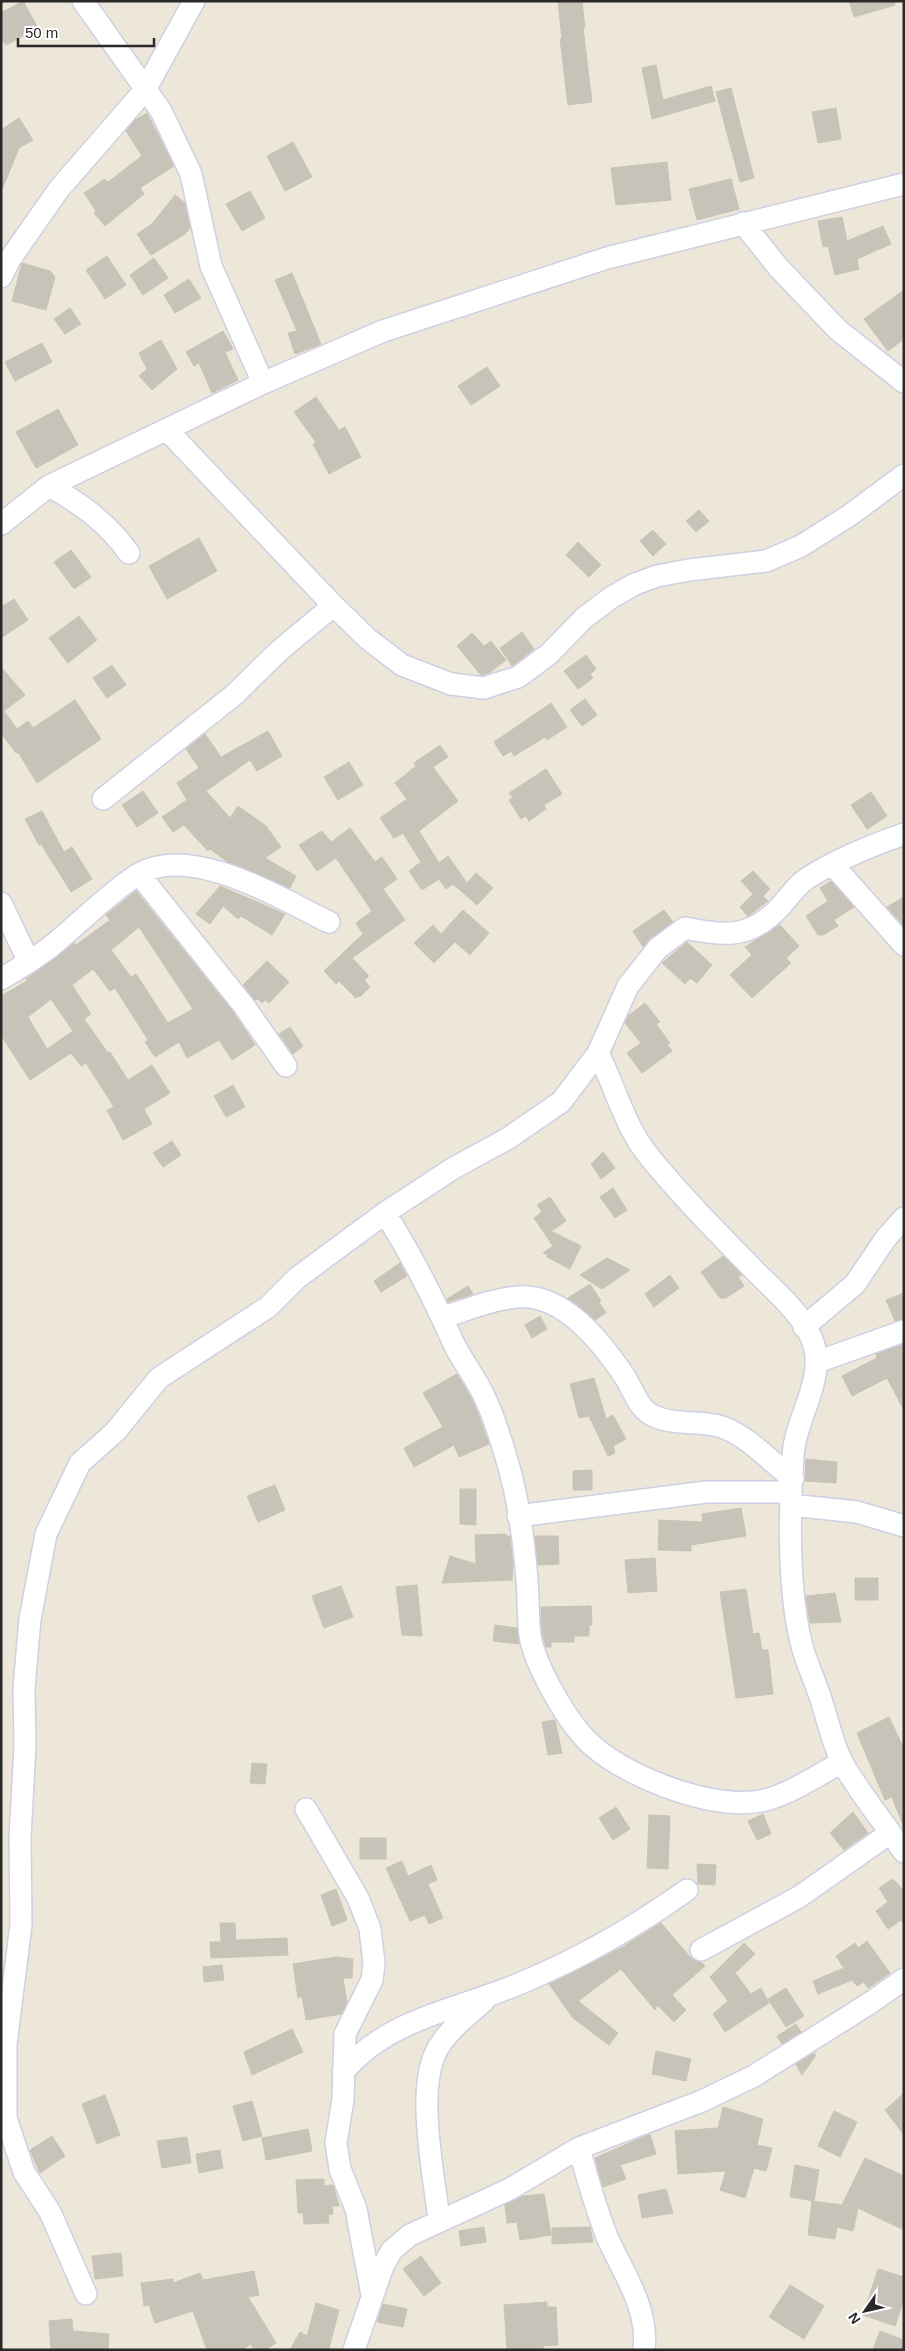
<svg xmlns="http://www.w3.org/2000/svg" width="905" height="2351" font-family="Arial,sans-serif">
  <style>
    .building { fill: #c8c3b9; stroke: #c8c3b3; fill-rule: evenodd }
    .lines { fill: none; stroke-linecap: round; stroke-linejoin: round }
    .minor-casing { stroke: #ced0e3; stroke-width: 24 }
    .minor { stroke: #fff; stroke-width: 21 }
  </style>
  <rect width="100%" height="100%" fill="#ede7d9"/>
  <path class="building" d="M23 1 38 28 6 45 1 38V13Z
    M558 1H582L585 28H583L592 102 568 105 560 39H562Z
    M849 1H894L895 5 854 17Z
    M656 65 663 100 711 86 715 101 652 119 642 68Z
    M731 88 754 178 740 182 716 92Z
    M836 108 841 139 818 143 812 112Z
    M147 113 174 166 140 188 144 194 105 226 94 213 96 211 84 193 105 179 108 182 142 156 126 131 135 120Z
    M19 118 33 140 19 148 1 192V130Z
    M293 142 312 177 285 191 267 156Z
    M667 162 671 200 616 205 611 168Z
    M731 179 739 209 697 220 689 189Z
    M250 191 265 218 242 231 226 204Z
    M175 195 185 203 190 228 185 234 151 255 137 234 152 224Z
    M842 217 847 241 883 226 891 244 857 259 859 269 835 275 828 246 823 247 818 221Z
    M107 256 126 285 105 299 86 270Z
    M154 258 168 278 143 295 130 275Z
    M22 263 50 271 55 277 46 310 12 301Z
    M292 273 321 344 295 354 288 333 297 331 275 280Z
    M189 279 201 298 175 313 164 295Z
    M904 290V339L888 351 864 319Z
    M70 308 81 324 65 334 54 319Z
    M223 331 233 349 225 352 238 380 212 393 199 363 194 366 186 352Z
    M161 340 177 369 152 390 139 376 147 369 139 353Z
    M42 343 52 362 15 381 5 362Z
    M487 367 500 386 471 405 458 386Z
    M316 397 339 430 345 427 361 457 329 474 313 444 316 442 294 412Z
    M58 409 78 445 36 468 16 432Z
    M699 510 709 521 696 532 686 521Z
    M653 530 666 544 653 556 640 541Z
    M199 538 217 571 167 599 149 566Z
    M578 542 601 565 589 577 566 555Z
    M71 550 91 577 74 589 54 562Z
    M14 599 28 620 1 638V607Z
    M79 616 97 640 68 663 49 638Z
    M522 632 534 649 512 666 500 648Z
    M472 633 484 646 491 641 506 660 489 673 481 675 457 646Z
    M586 655 596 669 590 674 593 678 578 689 564 671Z
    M112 665 126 685 107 698 93 678Z
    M1 667 25 695 4 711 17 729 28 721 33 728 75 700 101 739 37 783 18 752 16 753 1 733Z
    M585 699 597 715 582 726 570 710Z
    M551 703 567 727 547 740 545 737 514 756 511 751 503 756 494 742Z
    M268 731 282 756 257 771 250 760 206 791 230 818 238 806 266 826 281 847 265 858 296 876 290 888 228 862 210 849 208 851 184 825 173 832 162 817 187 800 177 783 199 768 186 749 205 734 221 757Z
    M440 745 448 757 433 767 458 801 419 831 439 863 448 856 467 883 476 873 493 888 477 905 453 884 446 889 439 879 422 890 409 871 421 862 403 833 394 838 380 818 407 799 395 783 416 766 414 763Z
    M349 762 363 785 338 800 324 777Z
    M546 769 562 794 544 805 546 809 529 821 526 816 521 819 509 800 513 798 509 793Z
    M143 791 158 813 137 827 122 805Z
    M871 792 887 816 867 829 851 805Z
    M42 811 64 852 72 847 92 879 71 892 41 844 39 845 25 819Z
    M350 828 375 862 382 857 397 879 383 889 405 920 352 958 369 976 364 980 370 987 360 997 358 996 356 998 339 981 336 984 324 971 363 934 356 923 372 911 336 858 317 871 299 845 322 831 331 842Z
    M753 871 770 889 763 896 768 901 748 916 740 907 753 894 741 881Z
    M831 881 854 907 834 920 838 926 823 935H818L806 916 828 901 820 888Z
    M220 886 285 914 272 935 241 916 238 919 223 906 210 924 196 914Z
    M136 891 234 1013 255 1045 232 1060 219 1040 187 1058 179 1042 155 1057 145 1042 148 1040 115 988 110 991 93 969 72 985 91 1014 84 1019 108 1053 110 1052 128 1080 152 1065 170 1093 144 1109 152 1124 123 1140 107 1110 114 1107 86 1063 81 1066 71 1053 30 1080 1 1035V996L27 981 26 979 74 943 76 945 110 920 106 915ZM139 927 193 1009 168 1023 136 974 131 977 111 950ZM51 999 73 1031 47 1049 28 1017Z
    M904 897V926L887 907Z
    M463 910 489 933 470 955 455 942 434 963 414 943 433 925 441 934Z
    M664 910 673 922 651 938 643 947 633 931Z
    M780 925 799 946 786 958 791 963 752 998 730 975 752 955 745 947Z
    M687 942 712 965 697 983 690 978 685 984 662 963Z
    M267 961 289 982 269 1003 265 1000 262 1003 258 999 255 1000 243 985Z
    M645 1003 660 1022 656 1024 670 1043 667 1044 672 1051 642 1073 627 1053 641 1043 625 1023 628 1016Z
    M290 1027 303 1046 293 1054 279 1034Z
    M233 1085 245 1107 226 1117 214 1096Z
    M172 1141 181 1155 163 1167 153 1153Z
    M603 1152 615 1168 601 1179 591 1164Z
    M613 1188 627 1210 615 1218 600 1197Z
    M550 1197 566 1221 551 1231 581 1246 570 1269 547 1257 548 1255 543 1253 553 1246 534 1218 542 1212 537 1205Z
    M723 1256 742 1275 738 1277 744 1286 726 1298H720L701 1272Z
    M607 1258 630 1270 602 1289 580 1275Z
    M400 1263 407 1276 381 1292 374 1281Z
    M670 1275 679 1288 654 1307 645 1294Z
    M590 1284 601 1301 599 1302 606 1313 595 1320 568 1298Z
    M468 1286 473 1294 448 1302 447 1299Z
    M904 1293V1319L895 1321 886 1300Z
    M540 1316 547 1329 532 1338 525 1325Z
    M904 1344V1410L887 1378 852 1396 842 1376 877 1358 876 1354Z
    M457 1374 474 1403 489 1444 459 1457 454 1445 414 1467 404 1448 443 1427 423 1393Z
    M594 1378 606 1419 613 1415 626 1439 613 1446 615 1453 608 1456 589 1416 579 1418 570 1384Z
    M806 1459 837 1462 836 1483 805 1481Z
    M592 1470V1490H573V1471Z
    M275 1485 285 1510 258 1522 247 1496Z
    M460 1489H476V1525L460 1524Z
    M741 1508 746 1536 691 1545V1551L658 1550 659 1520 703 1522 702 1514Z
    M506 1534V1536H510L513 1565 512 1580 442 1583 450 1556 476 1564 475 1535Z
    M535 1536H558L559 1564 538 1565Z
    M655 1558 657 1591 628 1593 625 1560Z
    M855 1578H878V1600H855Z
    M417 1585 422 1636 402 1635 396 1587Z
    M341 1586 353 1617 324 1628 312 1596Z
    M746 1589 753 1634 759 1633 762 1650H768L773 1694 736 1698 720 1592Z
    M835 1593 841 1622 810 1623 806 1596Z
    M591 1606 592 1625H589V1636H574V1642H551V1647H546L542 1632 541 1607Z
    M495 1625 517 1628 519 1644 493 1641Z
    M889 1717 904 1749 903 1825 892 1797 885 1800 857 1733Z
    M555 1720 562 1753 548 1755 542 1722Z
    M252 1763 267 1764 265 1784 250 1783Z
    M616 1807 630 1829 613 1840 599 1818Z
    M853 1812 868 1833 844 1850 830 1833Z
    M763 1814 771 1834 757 1840 748 1821Z
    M649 1815 670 1816 668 1869 647 1868Z
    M360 1838H386V1859H360Z
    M402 1861 408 1876 431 1865 437 1880 428 1884 443 1918 429 1924 425 1915 410 1921 386 1868Z
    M697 1864 716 1865 715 1885 698 1884Z
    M893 1879 904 1891V1924L901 1920 888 1929 876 1911 888 1902 879 1888Z
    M336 1889 347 1920 332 1926 321 1895Z
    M220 1923H235L236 1940 287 1938 288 1955 211 1958 210 1942H221Z
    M661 1923 691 1958 701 1962 705 1966 672 1995 686 2010 674 2022 657 2005 655 2010 621 1969 578 2001 618 2033 609 2045 573 2018 549 1984 621 1948Z
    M867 1941 890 1973 868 1988 864 1982 857 1986 852 1980 818 1994 813 1981 844 1968 836 1956 855 1943 858 1948Z
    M744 1943 755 1954 735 1973 751 1994 761 1988 769 2003 725 2032 713 2014 728 2001 710 1977Z
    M336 1957 353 1959 352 1978H343L347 2003 341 2014 306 2020 302 1996 298 1998 293 1964Z
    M222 1965 224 1980 204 1982 203 1967Z
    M786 1988 804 2016 786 2027 768 1999Z
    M796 2024 801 2032 782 2044 777 2036Z
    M292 2029 303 2052 252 2075 244 2052Z
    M656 2051 691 2059 686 2081 652 2074Z
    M814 2053 816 2055 802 2075 796 2064Z
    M904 2093V2135L885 2110Z
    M105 2095 120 2135 97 2144 82 2104Z
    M252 2101 262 2136 243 2141 233 2106Z
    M723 2107 763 2119 757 2145 772 2148 766 2171 754 2168 745 2198 720 2190 726 2171 678 2174 675 2131 718 2128Z
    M834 2111 857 2122 840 2157 818 2146Z
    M308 2129 312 2151 266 2160 262 2138Z
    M650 2134 656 2154 620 2165 626 2179 603 2187 595 2158Z
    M52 2136 65 2156 40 2173 30 2150Z
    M187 2137 191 2163 162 2168 157 2141Z
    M220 2150 223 2168 199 2173 196 2154Z
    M865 2158 904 2176V2230L858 2208 853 2231 837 2227 835 2239 808 2235 812 2201 842 2205Z
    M795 2165 819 2170 814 2201 790 2197Z
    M324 2179V2186L333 2185 339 2206H332L333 2214 328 2215 329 2223 304 2224 303 2213H298L296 2180Z
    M666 2189 673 2213 642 2218 638 2195Z
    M544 2194 551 2235 520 2240 517 2222 507 2223 505 2205 523 2196Z
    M484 2227 486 2242 461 2246 459 2231Z
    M590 2227 593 2242 552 2244V2228Z
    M121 2253 123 2276 95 2279 92 2256Z
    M421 2256 441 2283 424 2296 403 2269Z
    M878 2269 904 2277V2299L895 2326 863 2315Z
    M254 2271 259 2295 248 2297 276 2343 265 2350H254L251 2344 241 2350H207L193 2311 155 2323 149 2305 144 2306 141 2283 173 2279V2283L200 2273 203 2280Z
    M790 2285 824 2306 804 2339 769 2317Z
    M547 2302V2307H556L558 2345 543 2346V2350H507L504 2305Z
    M316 2303 339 2310 329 2348 333 2350H290L300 2332 307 2336Z
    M383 2304 407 2309 403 2327 377 2322Z
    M72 2319 73 2331 109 2334 108 2350H51L49 2321Z
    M880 2331 904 2340V2350H873Z"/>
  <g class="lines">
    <defs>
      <path id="minor" d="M83 1 161 111 191 174 211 266 263 383
        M743 223 778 267 838 330 904 382
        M1 277 10 259 59 189 145 90 194 1
        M167 430 330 602 368 639 402 665 451 684 484 688 518 677 549 654 584 618 612 597 635 584 657 576 689 570 766 561 801 546 850 515 904 475
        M49 486C82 504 107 523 129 553
        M1 524 49 486 263 383 383 331 607 258 904 184
        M103 799 234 695 280 650 333 606
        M833 865 904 945
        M139 874 244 1006 286 1066
        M1 903 29 962
        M1 979C18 969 34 959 49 948 79 924 105 896 137 875 190 842 281 899 329 922
        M598 1053C615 1086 624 1125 648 1155 681 1196 719 1234 756 1272 775 1291 800 1312 811 1337 829 1377 795 1416 793 1456 789 1510 788 1589 801 1642 806 1664 817 1684 823 1706 829 1725 833 1744 842 1762 858 1791 885 1824 904 1852
        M385 1213C411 1254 433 1297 453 1342 462 1361 476 1378 485 1398 496 1422 504 1449 511 1475 519 1505 525 1550 527 1581 529 1600 527 1622 531 1641 539 1672 569 1726 594 1747 631 1779 717 1812 765 1800 792 1793 818 1775 842 1762
        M444 1317C467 1310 492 1299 517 1297 563 1292 602 1343 625 1377 633 1390 639 1410 654 1416 675 1426 701 1420 722 1427 748 1436 771 1462 793 1479
        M804 1327 855 1284 886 1238 904 1218
        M817 1362 904 1331
        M791 1505 857 1512 904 1526
        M518 1516 706 1492H791
        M306 1809 358 1898 370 1929 374 1963 372 1980 345 2034 343 2099 336 2143 340 2169 356 2209 372 2295
        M701 1950 799 1897 890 1833
        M343 2072C390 2017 458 2010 521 1983 581 1958 635 1927 687 1890
        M579 2148C587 2178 596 2208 607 2237 623 2273 649 2308 644 2350
        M439 2220C434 2176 417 2094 435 2054 444 2033 467 2016 484 2001
        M86 2294 50 2212 24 2172 6 2118V2044L21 1925 20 1837 25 1746 24 1688 30 1619 46 1534 80 1463 115 1432 159 1378 268 1307 297 1278 385 1213 452 1169 507 1139 561 1102 598 1053 628 986 658 948 685 928C725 936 750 939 780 907 788 898 796 886 806 879 837 859 870 846 904 834
        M354 2350 383 2266 392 2250 410 2235 510 2189 579 2148 702 2101 754 2076 870 2003 904 1979"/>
    </defs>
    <use href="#minor" class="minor-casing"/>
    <use href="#minor" class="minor"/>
  </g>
  <rect width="905" height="2351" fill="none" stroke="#292929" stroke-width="5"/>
  <g transform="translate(865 2311) rotate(236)" stroke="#ffffff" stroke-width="4" paint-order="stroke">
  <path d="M0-4L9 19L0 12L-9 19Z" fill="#292929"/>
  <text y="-8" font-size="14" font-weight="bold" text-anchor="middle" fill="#292929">N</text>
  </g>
  <path d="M18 38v8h136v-8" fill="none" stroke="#292929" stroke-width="2.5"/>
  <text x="25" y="38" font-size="15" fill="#292929" stroke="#ffffff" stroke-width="4" paint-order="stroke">50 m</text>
</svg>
